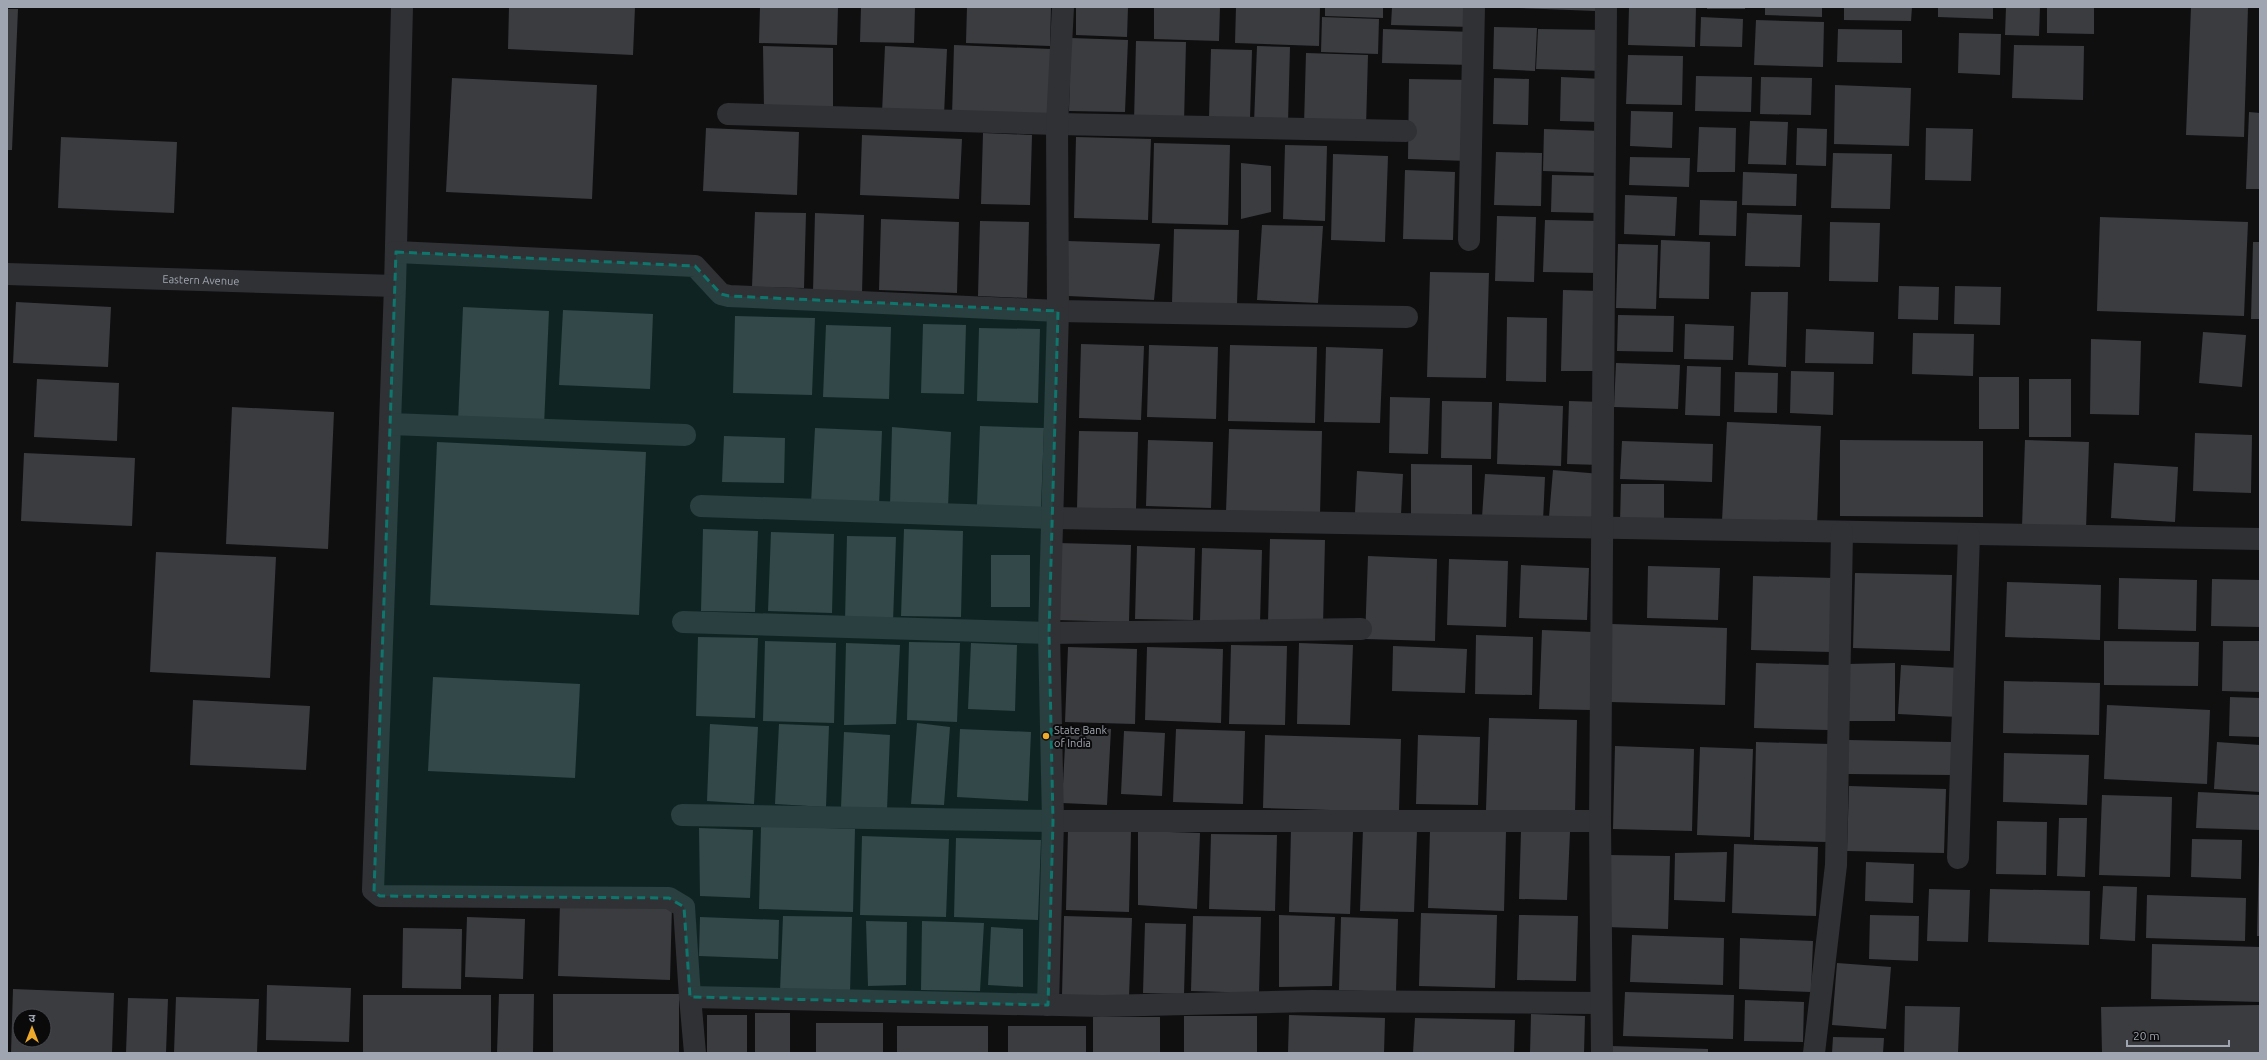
<svg xmlns="http://www.w3.org/2000/svg" width="2267" height="1060" font-family="Ubuntu,'Noto Sans Devanagari',sans-serif">
  <style>
    .building { fill: #3b3c40; fill-rule: evenodd }
    .lines { fill: none; stroke-linecap: round; stroke-linejoin: round }
    .minor { stroke: #303135; stroke-width: 22 }
    .marked { fill: #0f766e; fill-opacity: 0.2; stroke: #0f766e; stroke-width: 3; stroke-dasharray: 8 5; stroke-linejoin: round }
    .poi-dot { fill: #eca92c; stroke: #0a0a0b; stroke-width: 1.5 }
    .labels { text-anchor: middle; dominant-baseline: central; stroke-width: 4; stroke-linejoin: round; paint-order: stroke }
    .street-label { font-size: 11px; fill: #a0a6b1; stroke: #0a0a0b }
    .poi-label { font-size: 11px; fill: #a0a6b1; stroke: #0a0a0b; text-anchor: start }
  </style>
  <rect width="100%" height="100%" fill="#0f0f10"/>
  <path class="building" d="M509 7H635L633 55 508 49Z
    M760 7H838L837 45 759 43Z
    M861 7H915L914 43 860 42Z
    M967 7H1051L1050 46 966 43Z
    M1076 7H1128L1127 37 1076 35Z
    M1154 7H1220L1219 41 1154 39Z
    M1236 7H1320L1319 46 1235 43Z
    M1325 7H1383V18L1325 16Z
    M1392 7H1472L1471 27 1391 25Z
    M1518 7H1596V11L1518 8Z
    M1629 7H1696L1695 47 1628 45Z
    M1707 7H1745V9H1707Z
    M1765 7H1822V17L1765 15Z
    M1844 7H1912L1911 21 1844 20Z
    M1938 7H1993V19L1938 17Z
    M2006 7H2040L2039 36 2005 35Z
    M2047 7H2094V34L2047 33Z
    M2191 7H2248L2244 137 2186 135Z
    M7 9H18L12 150H7Z
    M1322 17 1379 19 1378 54 1321 52Z
    M1701 17 1743 19 1742 47 1700 46Z
    M1756 20 1824 22 1823 67 1754 65Z
    M1494 27 1537 28 1535 71 1493 69Z
    M1383 29 1473 32 1472 65 1382 63Z
    M1538 29 1605 30 1603 71 1536 69Z
    M1838 29 1902 30V63L1837 62Z
    M1959 33 2001 34 2000 75 1958 73Z
    M1071 38 1128 40 1125 112 1069 111Z
    M1136 41 1186 42 1184 122 1134 121Z
    M954 45 1051 49 1047 118 952 116Z
    M2014 45 2084 46 2083 100 2012 98Z
    M763 46 833 48V111L764 109Z
    M885 46 947 49 944 115 882 113Z
    M1257 46 1290 47 1288 123H1254Z
    M1211 49 1252 50 1250 119 1209 118Z
    M1306 53 1368 55 1366 127 1304 125Z
    M1628 55 1683 56 1682 105 1626 104Z
    M1696 76 1752 77 1751 112 1695 111Z
    M1561 77 1603 79 1601 122 1560 121Z
    M1761 77 1812 78 1811 115 1760 114Z
    M452 78 597 85 592 199 446 192Z
    M1494 78 1529 79 1528 125 1493 124Z
    M1409 79 1470 80 1468 161 1408 159Z
    M1835 85 1911 88 1909 146 1834 144Z
    M1631 111 1673 112 1672 148 1630 146Z
    M2249 112 2260 113V189H2246Z
    M1750 121 1788 122 1786 165 1748 164Z
    M1699 127 1736 128 1735 172H1697Z
    M706 128 799 132 797 195 703 191Z
    M1797 128 1827 129 1826 166 1796 165Z
    M1926 128 1973 129 1971 181 1925 180Z
    M1544 129 1603 131V173L1543 171Z
    M983 133 1032 135 1030 205 981 204Z
    M862 135 962 139 959 199 860 195Z
    M61 137 177 142 174 213 58 208Z
    M1076 137 1151 139 1148 220 1074 218Z
    M1154 143 1230 145 1228 225 1152 223Z
    M1285 145 1327 146 1325 221 1283 219Z
    M1496 152 1542 153 1541 206 1494 205Z
    M1833 153 1892 154 1890 209 1831 208Z
    M1333 154 1388 156 1385 242 1331 240Z
    M1630 157 1690 158 1689 187 1629 185Z
    M1241 163 1271 166V212L1241 219Z
    M1405 170 1455 172 1453 240 1403 239Z
    M1743 172 1797 174 1796 206 1742 205Z
    M1552 175 1599 176 1598 213 1551 212Z
    M1625 195 1677 197 1675 236 1624 234Z
    M1700 200 1737 201 1736 236 1699 235Z
    M755 212 806 213 804 288 752 287Z
    M815 213 864 215 862 294 813 292Z
    M1747 213 1802 215 1800 267 1745 266Z
    M1497 216 1536 217 1534 282 1495 281Z
    M2100 217 2248 222 2244 316 2097 311Z
    M881 219 959 222 957 293 879 290Z
    M1545 220 1601 221 1599 273 1543 272Z
    M980 221 1029 222 1027 298 978 296Z
    M1830 222 1880 223 1878 282 1829 281Z
    M1262 225 1323 226 1318 303 1257 300Z
    M1174 229 1239 230 1237 305 1172 304Z
    M1661 240 1710 242 1709 299 1659 298Z
    M1067 241 1160 244 1154 300 1068 296Z
    M2253 242H2260V319H2251Z
    M1618 244 1658 245 1656 309 1616 308Z
    M1430 272 1489 273 1486 378 1427 377Z
    M1899 286 1939 287 1938 320 1898 319Z
    M1955 286 2001 287 2000 325 1954 324Z
    M1563 290 1600 291 1598 371H1561Z
    M1751 292H1788L1786 367 1748 365Z
    M16 302 111 307 108 367 13 363Z
    M463 307 549 311 544 426 458 422Z
    M563 310 653 314 650 389 559 385Z
    M1618 315 1674 316 1673 352 1617 351Z
    M735 316 815 318 812 395 733 393Z
    M1507 317 1547 318 1546 382 1506 381Z
    M923 324 966 325 964 394 921 393Z
    M1685 324 1734 326 1733 360 1684 359Z
    M826 325 891 327 889 399 823 397Z
    M979 328 1040 329 1038 403 977 401Z
    M1806 329 1874 332 1873 364 1805 363Z
    M2203 332 2246 335 2242 387 2199 383Z
    M1913 333 1974 334 1973 376 1912 374Z
    M2091 339 2141 341 2139 415 2090 414Z
    M1081 344 1144 346 1141 420 1079 418Z
    M1149 345 1218 347 1216 419 1147 417Z
    M1230 345 1317 347 1315 423 1228 421Z
    M1326 347 1383 349 1380 423 1324 422Z
    M1616 363 1680 365 1678 409 1614 407Z
    M1687 366 1721 367 1720 416 1685 415Z
    M1791 371 1834 372 1833 415 1790 413Z
    M1735 372 1778 373 1777 413 1734 412Z
    M1979 377H2019V429H1979Z
    M37 379 119 383 117 441 34 437Z
    M2029 379H2071V437H2029Z
    M1390 397 1430 398 1428 454 1389 453Z
    M1442 401 1492 402 1491 459 1441 458Z
    M1569 401 1602 402 1601 465 1567 464Z
    M1499 403 1563 406 1561 466 1497 464Z
    M232 407 334 412 328 549 226 544Z
    M1727 422 1821 426 1817 526 1722 521Z
    M980 426 1044 428 1041 508 977 505Z
    M892 427 951 432 948 508 890 506Z
    M815 428 882 431 879 506 811 503Z
    M1229 429 1322 431 1320 515 1226 512Z
    M1079 431 1138 432 1136 509 1077 508Z
    M2195 433 2252 435 2251 493 2193 491Z
    M724 436 785 438 784 483 722 482Z
    M1148 440 1213 442 1211 508 1146 506Z
    M1840 440 1983 441V517L1840 516Z
    M2025 440 2089 442 2086 529 2022 527Z
    M1622 441 1713 444 1712 482 1620 479Z
    M437 442 646 452 639 615 430 605Z
    M24 453 135 458 132 526 21 521Z
    M2114 463 2178 467 2175 522 2111 518Z
    M1411 464 1472 465V518L1411 517Z
    M1553 470 1601 474 1596 521 1549 517Z
    M1357 471 1403 474 1401 515 1355 513Z
    M1485 474 1545 477 1543 521 1482 517Z
    M1621 484H1664V521L1620 522Z
    M703 529 758 531 755 612 701 611Z
    M904 529 963 531 961 617 901 616Z
    M771 532 834 534 832 613 768 611Z
    M847 536 896 537 893 622 845 620Z
    M1270 539 1325 540 1323 625 1268 623Z
    M1058 543 1131 545 1129 622 1056 620Z
    M1137 546 1195 548 1193 620 1135 619Z
    M1202 548 1262 550 1260 623 1200 621Z
    M156 552 276 557 270 678 150 672Z
    M991 555H1030V607H991Z
    M1368 556 1437 559 1435 641 1365 639Z
    M1449 559 1508 561 1506 627 1447 625Z
    M1521 565 1589 568 1587 620 1519 618Z
    M1648 566 1720 568 1718 620 1647 618Z
    M1855 573 1952 575 1950 651 1853 648Z
    M1753 576 1834 578 1832 652 1751 650Z
    M2119 578 2197 580 2196 631 2118 629Z
    M2212 579 2260 580V627L2211 626Z
    M2007 582 2101 585 2100 640 2005 637Z
    M1612 624 1727 628 1725 705 1610 702Z
    M1542 630 1593 632 1591 710 1539 709Z
    M1476 635 1533 637 1532 695 1475 694Z
    M698 637 758 638 755 718 696 716Z
    M765 641 836 643 834 723 763 721Z
    M2104 641 2199 642 2198 686 2104 685Z
    M2223 641H2260V692L2222 691Z
    M909 642 960 643 957 722 907 720Z
    M846 643 900 645 896 724 844 725Z
    M971 643 1017 645 1015 711 968 709Z
    M1299 643 1353 645 1350 725 1297 724Z
    M1231 645 1287 646 1285 725 1229 724Z
    M1393 646 1467 649 1465 693 1392 691Z
    M1068 647 1137 649 1135 724 1065 722Z
    M1147 647 1223 649 1221 723 1145 720Z
    M1756 663 1830 665 1828 730 1754 728Z
    M1895 663V721H1847V664Z
    M1901 665 1960 668 1958 717 1898 714Z
    M433 677 580 684 575 778 428 771Z
    M2004 681 2100 683 2099 735 2003 733Z
    M2230 697 2260 698V737L2229 736Z
    M193 700 310 706 306 770 190 765Z
    M2107 705 2210 710 2207 784 2104 779Z
    M1489 718 1577 720 1575 813 1486 810Z
    M917 723 950 727 944 805 911 804Z
    M710 724 758 727 754 804 707 801Z
    M779 724 829 726 826 807 775 804Z
    M1066 727 1111 729 1107 805 1062 803Z
    M960 729 1031 732 1028 801 957 797Z
    M1176 729 1245 731 1243 804 1173 802Z
    M1124 731 1165 733 1162 796 1121 794Z
    M844 732 890 735 887 810 841 808Z
    M1265 735 1401 739 1399 812 1263 808Z
    M1418 735 1480 737 1478 805 1416 804Z
    M1848 740 1952 742V775L1848 774Z
    M1756 742 1830 744 1827 842 1754 840Z
    M2217 742 2260 745V792L2214 789Z
    M1615 746 1694 749 1692 831 1613 829Z
    M1700 747 1753 749 1750 837 1697 835Z
    M2004 753 2089 755 2087 805 2003 802Z
    M1849 786 1946 789 1944 853 1847 851Z
    M2198 792 2260 795V830L2196 828Z
    M2102 795 2172 797 2170 877 2099 875Z
    M2059 818H2087L2085 877 2057 876Z
    M1997 821 2047 822 2046 875 1996 874Z
    M761 826 855 829 853 912 759 909Z
    M699 828 753 830 750 898 700 896Z
    M1363 829 1417 831 1414 912 1360 911Z
    M1068 830 1131 831 1129 912 1066 910Z
    M1291 830 1353 832 1350 914 1289 912Z
    M1430 830 1506 832 1504 911 1428 908Z
    M1138 831 1200 833 1197 909 1138 905Z
    M1521 831 1570 832 1567 900 1519 899Z
    M1211 834 1277 835 1275 911 1209 909Z
    M862 836 949 839 946 917 860 915Z
    M956 838 1041 840 1038 920 954 917Z
    M2192 839 2242 840 2241 879 2191 877Z
    M1734 844 1818 847 1816 916 1732 913Z
    M1727 852 1725 902 1674 900 1675 853Z
    M1609 855 1670 856 1668 929 1606 927Z
    M2259 859H2260V936H2257Z
    M1866 862 1914 864 1913 903 1865 901Z
    M2103 886 2137 887 2135 941 2100 939Z
    M1929 889 1970 890 1968 942 1927 941Z
    M1990 889 2090 891 2089 945 1988 942Z
    M2147 895 2246 898 2245 941 2146 938Z
    M560 902 672 905 670 980 558 976Z
    M1421 913 1497 915 1495 988 1419 986Z
    M1279 915 1335 917 1332 986 1279 987Z
    M1519 915 1578 916 1576 981 1517 980Z
    M1870 915 1919 916 1918 961 1869 959Z
    M783 916 852 917 850 993 780 991Z
    M1064 916 1132 918 1129 997 1062 995Z
    M1193 916 1261 917 1259 993 1191 991Z
    M467 917 525 919 523 979 465 977Z
    M700 917 779 920 778 959 699 956Z
    M1341 917 1398 919 1396 992 1339 990Z
    M866 921 907 922 906 985 868 986Z
    M922 921 984 923 980 991 921 990Z
    M1145 923 1186 924 1184 994 1143 993Z
    M991 927 1023 929V987L988 985Z
    M403 928 462 929 461 989 402 988Z
    M1632 935 1724 938 1723 985 1630 982Z
    M1740 938 1813 941 1811 992 1739 989Z
    M2152 944 2260 947V1002L2151 999Z
    M1837 963 1891 967 1886 1029 1832 1025Z
    M267 985 351 988 349 1042 266 1040Z
    M13 989 114 993 112 1053H11ZM20 1016H44V1040H20Z
    M1625 992 1734 995 1733 1039 1623 1036Z
    M499 994H534L533 1053H497Z
    M553 994H679V1053H553Z
    M363 995H491V1053H363Z
    M176 997 259 999 257 1053H174Z
    M128 998 168 999 166 1053H126Z
    M1745 1000 1804 1002 1803 1042 1744 1041Z
    M2260 1005V1053H2102L2101 1007Z
    M1905 1006 1960 1007 1958 1053H1904Z
    M755 1013H790V1053H755Z
    M1531 1014 1585 1016 1584 1053H1530Z
    M707 1015H747V1053H707Z
    M1289 1015 1385 1018 1384 1053H1288Z
    M1184 1016H1257V1053H1184Z
    M1093 1017H1160V1053H1093Z
    M1415 1018 1515 1020 1514 1053H1413Z
    M816 1023H883V1053H816Z
    M897 1026H988V1053H897Z
    M1008 1026H1086V1053H1008Z
    M1833 1037 1884 1038 1883 1053H1832Z
    M1611 1046 1708 1049V1053H1611Z"/>
  <g class="lines">
    <g class="minor">
      <path d="M402 7 395 286 373 890 380 896 669 898 684 907 690 997"/>
      <path d="M728 114 1057 124 1406 131"/>
      <path d="M1469 240 1474 7"/>
      <path d="M396 252 695 266 721 294 729 296 1058 311 1407 317"/>
      <path id="s1" d="M7 274 395 286"/>
      <path d="M390 424 685 435"/>
      <path d="M701 506 1053 518 2260 539"/>
      <path d="M683 622 1049 633 1361 629"/>
      <path d="M682 815 1053 821H1600"/>
      <path d="M1958 858 1969 535"/>
      <path d="M1048 1005 1053 821 1049 633 1058 311 1057 124 1063 7"/>
      <path d="M695 1053 690 997 1102 1006 1312 1001 1601 1003"/>
      <path d="M1602 1053 1600 821 1606 7"/>
      <path d="M1814 1053 1836 865 1842 532"/>
    </g>
  </g>
  <path class="marked" d="M396 252 695 266 721 294 729 296 1058 311 1049 633 1053 821 1048 1005 690 997 684 907 669 898 380 896 374 892Z"/>
  <circle class="poi-dot" cx="1046" cy="736" r="4"/>
  <g class="labels">
    <g class="street-label">
      <text stroke="none"><textPath href="#s1" startOffset="194">Eastern Avenue</textPath></text>
    </g>
    <g class="poi-label">
      <text x="1054" y="730">State Bank<tspan x="1054" dy="13">of India</tspan></text>
    </g>
  </g>
  <rect width="2267" height="1060" fill="none" stroke="#a0a6b1" stroke-width="16"/>
  <g transform="translate(32 1028)"><circle r="19" fill="#0a0a0b" stroke="#46484d"/>
  <path d="M0-3L7 15L0 10L-7 15Z" fill="#eca92c"/>
  <text y="-6" font-size="11" font-weight="bold" text-anchor="middle" fill="#a0a6b1">उ</text>
  </g>
  <path d="M2127 1040v6h102v-6" fill="none" stroke="#a0a6b1" stroke-width="2"/>
  <text x="2133" y="1040" font-size="12" fill="#a0a6b1" stroke="#0a0a0b" stroke-width="3" paint-order="stroke">20 m</text>
</svg>
